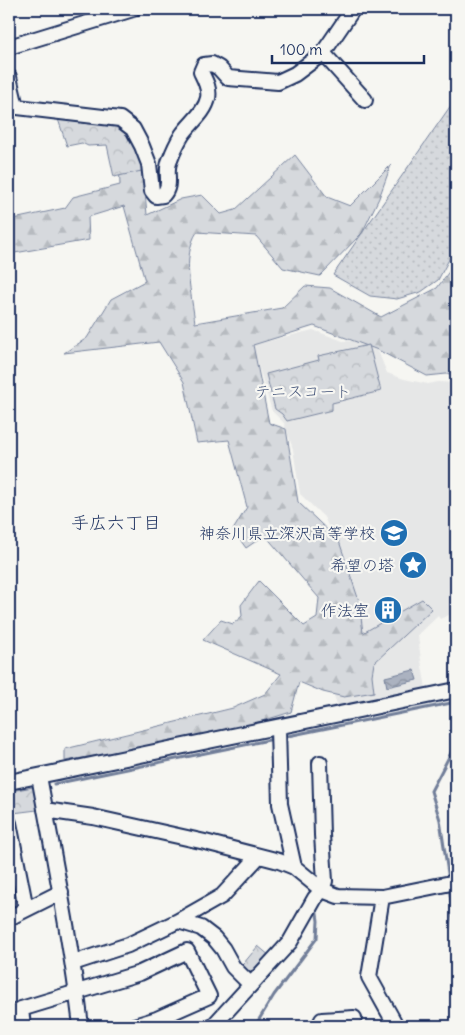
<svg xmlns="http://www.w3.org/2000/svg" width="465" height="1035" font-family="Delius,'Klee One',sans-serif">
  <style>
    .built { fill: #e6e7e7 }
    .grass { fill: url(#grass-dots); stroke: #78849e }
    .forest { fill: url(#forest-firs); stroke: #78849e }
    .park { fill: url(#park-crowns); stroke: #78849e }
    .water { fill: url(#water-waves); stroke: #717e99 }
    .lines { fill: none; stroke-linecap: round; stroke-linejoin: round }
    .stream { stroke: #717e99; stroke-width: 3 }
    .minor-casing { stroke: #1b2f5e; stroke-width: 18 }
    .minor { stroke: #f6f6f2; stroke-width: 14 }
    .labels { text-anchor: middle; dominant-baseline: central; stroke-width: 4.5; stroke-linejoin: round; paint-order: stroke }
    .park-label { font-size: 16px; fill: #405177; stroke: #f6f6f2 }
    .poi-label { font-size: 16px; fill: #1b2f5e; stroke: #f6f6f2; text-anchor: end }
    .neighbourhood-label { font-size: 18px; fill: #1b2f5e; stroke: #f6f6f2 }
  </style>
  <defs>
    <pattern id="grass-dots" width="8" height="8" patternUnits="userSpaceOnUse" patternTransform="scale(1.25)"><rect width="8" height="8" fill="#d6d9dd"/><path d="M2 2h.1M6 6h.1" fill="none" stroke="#b7bbc0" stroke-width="1.8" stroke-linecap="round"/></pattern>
    <pattern id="forest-firs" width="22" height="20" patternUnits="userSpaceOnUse" patternTransform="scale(1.25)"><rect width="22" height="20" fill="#d6d9dd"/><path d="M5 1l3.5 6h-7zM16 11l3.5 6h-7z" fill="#b7bbc0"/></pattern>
    <pattern id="park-crowns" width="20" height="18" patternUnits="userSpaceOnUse" patternTransform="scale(1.25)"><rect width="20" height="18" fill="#d6d9dd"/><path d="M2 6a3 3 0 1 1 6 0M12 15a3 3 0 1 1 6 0" fill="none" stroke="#b7bbc0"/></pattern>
    <pattern id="water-waves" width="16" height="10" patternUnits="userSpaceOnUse" patternTransform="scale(1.25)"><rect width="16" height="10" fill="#abb2c0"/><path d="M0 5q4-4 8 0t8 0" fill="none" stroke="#8a919f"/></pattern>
  </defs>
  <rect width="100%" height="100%" fill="#f6f6f2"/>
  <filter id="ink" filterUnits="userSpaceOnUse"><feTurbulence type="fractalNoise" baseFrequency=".02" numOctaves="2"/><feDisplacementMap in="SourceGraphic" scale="10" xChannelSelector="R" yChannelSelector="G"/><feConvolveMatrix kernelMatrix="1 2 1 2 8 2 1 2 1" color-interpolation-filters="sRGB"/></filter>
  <g filter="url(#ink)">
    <path class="built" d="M313 330 343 341H374L387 373 404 379 428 384 438 382 456 383V612L440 619 438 616 418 635 421 661 426 688 338 707 327 675 339 550 324 517 300 494 293 449 284 423 272 411 252 345Z"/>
    <path class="grass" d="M456 98V246L438 280 421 292 397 299 370 296 333 275Z"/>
    <path class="forest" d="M118 134 143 168 147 215 181 199 202 195 221 214 235 210 295 155 327 197 350 206 391 165 379 198 362 233 320 276 283 268 256 236 197 232C181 257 192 295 195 323L282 308 305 286 330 288 381 317 437 288 456 262V342L454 343 456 373 427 376 378 350 314 326 253 345 269 423 286 429 298 502 339 541 359 601 363 633 422 599 432 609 374 663 372 675 374 692 344 697 323 692 299 682 291 712 223 733 65 761V749L233 708 265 694 281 674 203 640 221 620 233 624 242 616 241 605 259 581 304 626 317 618 319 598 265 535 246 548 233 530 247 507 229 440 197 443 184 382 159 342 64 353 87 338 111 299 145 281 124 206 88 217 89 240 9 254V220L65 208 73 197 120 185Z"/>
    <path class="park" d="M57 116 115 123 128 131 146 170 114 177 107 145 88 146 82 143 67 146Z
      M369 345 381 391 332 403V410L287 421 282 414 275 409 266 374 319 360 318 356Z
      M33 787 37 810 13 813 10 795 11 791Z
      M258 946 270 956 249 978 239 969Z"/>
    <path class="water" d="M414 670 417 680 387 687 385 677Z"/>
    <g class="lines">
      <path class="stream" d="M283 737 456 702
        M54 784 274 739
        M449 880 440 820 431 791 451 753 456 733
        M449 886 456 942
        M456 992 454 998 456 1015
        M255 1026 274 995 317 938 318 921 316 907"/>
      <defs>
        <path id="minor" d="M9 47 133 9
          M323 53 365 100
          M9 77 16 107
          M9 106 120 119 133 129 142 146 149 164 152 191 156 196 163 195C173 184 164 172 170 160 173 152 177 143 182 135 190 123 205 113 208 98 210 89 205 80 201 72L204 65 212 64 219 68 228 78 278 82 295 74 323 53 353 9
          M278 728 280 804 294 867
          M39 776C54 859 71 942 81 1026
          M9 782 456 690
          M45 810 93 817 205 842 279 861 294 867 322 890 338 896 382 897 456 882
          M9 823 26 909
          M382 897 369 977 394 1022V1026
          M9 918 61 892
          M178 921 201 928 214 938 223 949 233 967 250 984
          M73 963 128 945 178 921 222 896 259 856
          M21 1009 23 1026
          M9 1016 21 1009 140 973 187 951 209 996 157 1019 134 1026
          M213 1026 290 942 315 898 322 890 325 881 322 835 320 763
          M319 1026 322 1020 354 1018"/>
      </defs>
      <use href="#minor" class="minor-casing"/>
      <use href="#minor" class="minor"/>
    </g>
  </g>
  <defs>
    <symbol id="school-disc" viewBox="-11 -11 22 22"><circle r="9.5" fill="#1f6fb2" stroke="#f6f6f2"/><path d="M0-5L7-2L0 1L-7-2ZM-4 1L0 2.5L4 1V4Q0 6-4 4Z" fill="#fff"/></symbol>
    <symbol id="sight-disc" viewBox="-11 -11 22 22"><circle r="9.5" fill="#1f6fb2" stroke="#f6f6f2"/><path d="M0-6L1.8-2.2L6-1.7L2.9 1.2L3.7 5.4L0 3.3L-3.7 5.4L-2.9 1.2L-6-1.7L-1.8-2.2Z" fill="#fff"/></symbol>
    <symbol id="building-disc" viewBox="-11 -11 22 22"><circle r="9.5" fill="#1f6fb2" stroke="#f6f6f2"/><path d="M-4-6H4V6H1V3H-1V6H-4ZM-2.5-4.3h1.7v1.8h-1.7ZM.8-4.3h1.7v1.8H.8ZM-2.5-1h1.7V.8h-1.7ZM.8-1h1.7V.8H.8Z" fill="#fff"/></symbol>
  </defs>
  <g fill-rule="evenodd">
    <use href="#school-disc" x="378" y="517" width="32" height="32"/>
    <use href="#sight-disc" x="397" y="549" width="32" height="32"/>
    <use href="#building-disc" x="372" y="594" width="32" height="32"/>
  </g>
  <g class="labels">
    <g class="park-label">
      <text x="303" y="391">テニスコート</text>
    </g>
    <g class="poi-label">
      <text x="375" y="533">神奈川県立深沢高等学校</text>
      <text x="394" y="565">希望の塔</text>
      <text x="369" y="610">作法室</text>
    </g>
    <g class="neighbourhood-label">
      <text x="116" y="522">手広六丁目</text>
    </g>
  </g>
  <rect width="465" height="1035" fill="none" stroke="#f6f6f2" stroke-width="30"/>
  <rect x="15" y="15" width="435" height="1005" fill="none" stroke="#1b2f5e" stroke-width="2" filter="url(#ink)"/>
  <path d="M272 55v8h152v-8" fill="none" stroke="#1b2f5e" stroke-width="2.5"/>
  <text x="280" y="55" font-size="15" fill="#1b2f5e" stroke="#f6f6f2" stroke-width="4" paint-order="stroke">100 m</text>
</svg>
